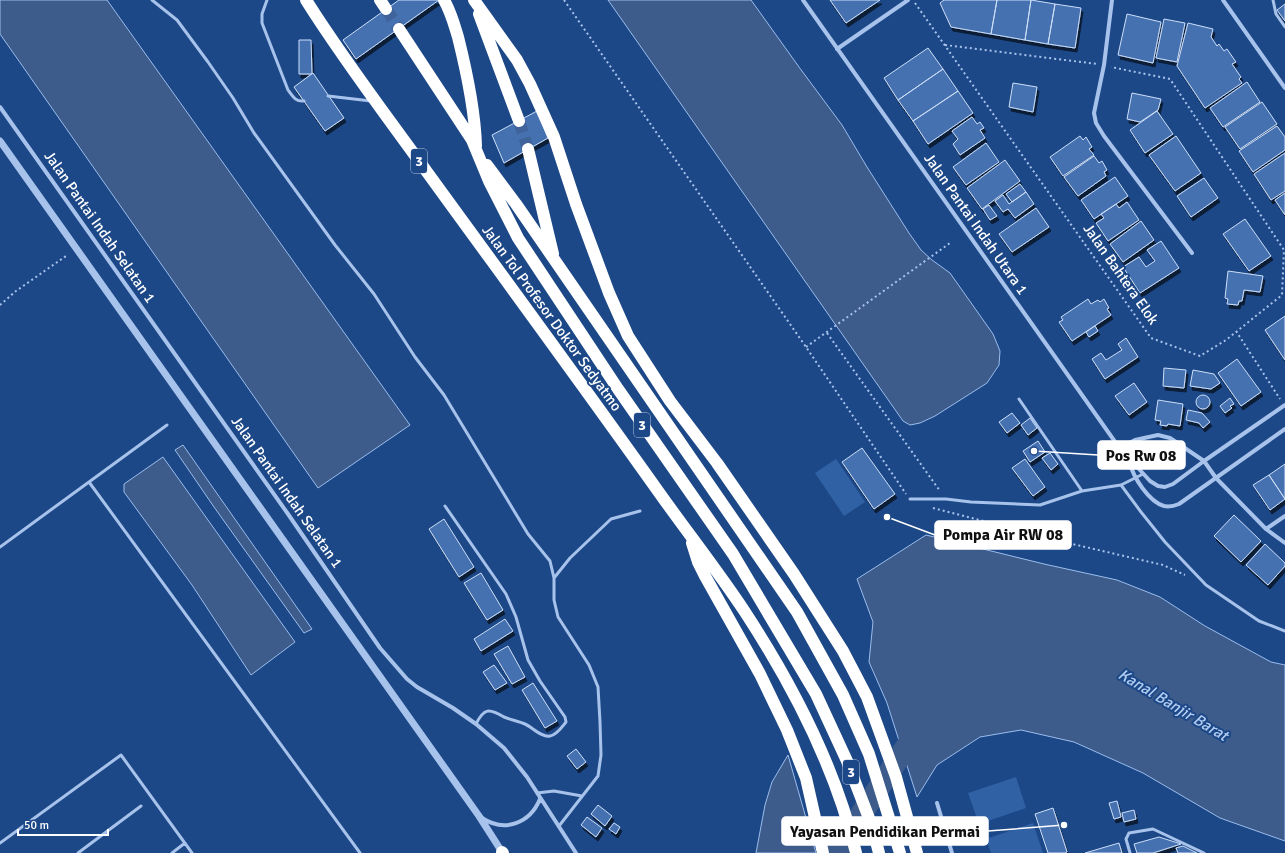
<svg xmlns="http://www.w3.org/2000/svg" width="1285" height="853" font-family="Signika,sans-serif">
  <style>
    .green { fill: #3161a5 }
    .water { fill: #3d5c8b; stroke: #9abded }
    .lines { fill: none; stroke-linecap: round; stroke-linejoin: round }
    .river { stroke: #3d5c8b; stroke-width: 22 }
    .building { fill: #4571b1; stroke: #ccdef8; filter: url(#shadow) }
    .motorway-tunnel { stroke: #3f639a; stroke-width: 12; stroke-dasharray: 12 6; stroke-linecap: butt }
    .path { stroke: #a7c3eb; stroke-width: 2; stroke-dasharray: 2 3; stroke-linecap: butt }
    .service { stroke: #a7c3eb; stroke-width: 3 }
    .minor { stroke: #a7c3eb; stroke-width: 4 }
    .tertiary { stroke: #a7c3eb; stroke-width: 7 }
    .motorway { stroke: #fff; stroke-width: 12 }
    .labels { text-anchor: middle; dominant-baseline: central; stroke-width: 4; stroke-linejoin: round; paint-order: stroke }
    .shield { fill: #1d4888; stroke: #bbc8db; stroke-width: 1 }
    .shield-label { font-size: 14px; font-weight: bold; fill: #fff }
    .street-label { font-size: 15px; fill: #fff; stroke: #1d4888 }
    .water-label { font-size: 16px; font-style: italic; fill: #b2cdf3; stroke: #1d4888 }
    .leader { fill: none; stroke: #fff; stroke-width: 1.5 }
    .callout-dot { fill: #fff; stroke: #1d4888; stroke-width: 1.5 }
    .callout { fill: #fff; stroke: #fff; stroke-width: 1.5 }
    .callout-label { font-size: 16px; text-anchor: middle; font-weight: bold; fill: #111 }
  </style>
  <defs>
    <filter id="shadow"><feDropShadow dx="2" dy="4" stdDeviation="0" flood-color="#0009"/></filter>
  </defs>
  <rect width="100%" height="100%" fill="#1d4888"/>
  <path class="green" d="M836 459 865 502 844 516 815 473Z
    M1016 777 1026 808 979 824 968 793Z
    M1033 823 1043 853H991L986 839Z"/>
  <path class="water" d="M0 0H107L410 425 318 488 0 34Z
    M608 0H751L799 67 842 125 867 167 909 233 921 250 932 260 950 273 993 334 1000 351 999 365 987 383 935 416 920 423 910 425 903 421Z
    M183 445 312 629 304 633 214 507 175 450Z
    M163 457 295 642 251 675 192 585 124 492V484Z
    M926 535 1044 564 1117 580 1160 597 1205 626 1271 662 1285 665V841L1220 818 1143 773 1074 742 1021 730 980 737 937 765 917 797 887 703 869 662 873 622 857 579Z
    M788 755 816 853H756L765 805 772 782Z"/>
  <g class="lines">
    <path class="river" d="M835 853 919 728"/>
  </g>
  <path class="building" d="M399 0H439L356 59 343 40Z
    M830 0H880L846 23Z
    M944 0H997L991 34 951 27 940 3Z
    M997 0H1031L1025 40 991 34Z
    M1031 0 1055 4 1048 44 1025 40Z
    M1055 4 1081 8 1075 48 1048 44Z
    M1285 4V21L1277 10Z
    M1127 14 1161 22 1153 63 1118 55Z
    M1164 19 1185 23 1177 62 1156 58Z
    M1188 23 1213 29 1211 37 1217 46 1219 44 1224 51 1227 49 1236 62 1232 64 1241 77 1239 79 1242 83 1205 108 1177 66Z
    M299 40H311L312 74H299Z
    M928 48 943 69 898 100 884 78Z
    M943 69 958 91 913 121 898 100Z
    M313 73 344 118 325 131 294 87Z
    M1247 82 1260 102 1223 127 1210 108Z
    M1013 83 1037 87 1033 112 1009 107Z
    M958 91 973 113 928 144 913 121Z
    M1132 93 1161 99 1158 110 1140 122 1127 119Z
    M1262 102 1277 124 1240 149 1225 127Z
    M537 111 548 138 504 163 492 135Z
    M1157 111 1173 134 1145 153 1130 130Z
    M972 117 977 124 980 122 984 128 980 130 985 138 960 155 953 144 958 139 952 131Z
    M1277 126 1285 137V150L1253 172 1239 151Z
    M1080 136 1083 140 1086 137 1092 147 1089 149 1094 155 1063 176 1050 157Z
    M1176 136 1201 173 1175 191 1149 155Z
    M986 143 999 162 966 185 953 167Z
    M1285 153V191L1271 200 1254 174Z
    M1094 156 1099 163 1102 161 1107 170 1104 172 1106 176 1078 196 1064 177Z
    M1005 160 1020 181 982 209 967 188Z
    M1115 177 1128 196 1094 219 1081 200Z
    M1204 178 1218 198 1191 217 1177 196Z
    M1020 184 1026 192 1012 202 1006 194Z
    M1026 192 1034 204 1015 218 1008 209 1003 212 995 201 1003 195 1009 204Z
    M1285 193V215L1275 200Z
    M1127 202 1139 220 1108 241 1096 223 1104 218 1101 214 1116 204 1119 208Z
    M989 205 997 216 990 220 983 209Z
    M1036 208 1049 227 1012 252 999 234Z
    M1245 219 1271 256 1249 271 1223 234Z
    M1141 221 1154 240 1123 262 1110 244Z
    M1161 241 1179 268 1140 293 1123 267 1139 257 1146 267 1155 261 1147 250Z
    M1228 271 1263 276 1260 292 1244 290 1242 301H1239L1238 305 1227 304 1228 299 1225 298Z
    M1088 299 1091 304 1098 300 1100 302 1104 299 1109 308 1107 309 1111 315 1072 341 1059 322 1063 320 1061 317Z
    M1285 316V360L1265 330Z
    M1095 326 1098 331 1089 337 1086 332Z
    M1126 338 1138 357 1105 379 1092 359 1101 353 1106 360 1122 350 1118 344Z
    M1237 359 1261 392 1241 406 1218 373Z
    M1164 368 1186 370 1184 388 1163 386Z
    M1193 370 1214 374 1220 383 1211 389 1190 386Z
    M1134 383 1147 402 1129 415 1115 396Z
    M1196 402a7 7 0 1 1 14 0a7 7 0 1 1-14 0Z
    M1230 398 1234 404 1230 406 1232 408 1225 413 1220 406Z
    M1158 400 1183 404 1180 426 1168 424 1167 426 1160 425 1161 421 1155 420Z
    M1188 410 1202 413 1210 422 1203 428 1199 423 1186 420Z
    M1012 413 1020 423 1007 433 999 422Z
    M1030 418 1037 428 1028 435 1021 425Z
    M1038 441 1045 452 1030 462 1023 451Z
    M862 448 895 494 874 509 842 462Z
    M1050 453 1058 464 1051 470 1042 458Z
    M1025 459 1045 487 1033 496 1012 468Z
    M1285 464V499L1269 475Z
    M1269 475 1285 499 1270 510 1253 485Z
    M1234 515 1261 541 1241 562 1214 536Z
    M444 519 474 567 459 577 429 529Z
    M1265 544 1285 563V566L1268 585 1246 565Z
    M481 573 503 610 487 620 464 583Z
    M505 619 513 631 481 651 474 639Z
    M508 646 525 677 512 684 494 654Z
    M494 665 507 683 495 690 483 672Z
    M533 683 557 721 545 728 522 690Z
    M576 749 586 762 577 769 567 756Z
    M1117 801 1121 817 1114 819 1109 803Z
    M598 805 612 816 605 826 591 814Z
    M1053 808 1067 852 1065 853H1048L1035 814Z
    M1134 810 1136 819 1124 822 1122 813Z
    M587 817 602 828 596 837 581 825Z
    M614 823 620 827 616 834 609 829Z
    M1159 837 1181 844 1153 853H1137L1134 844Z
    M1119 843 1122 853H1085Z
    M1183 846 1197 853H1178L1176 848Z"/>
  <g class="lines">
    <path class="motorway-tunnel" d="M386 9 399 29
      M519 121 528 149"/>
    <path class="path" d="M564 0 806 347 906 494
      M915 3 1151 338 1200 356 1226 340 1282 295 1284 250 1170 79 1111 67
      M945 45 1097 64
      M0 305 16 291 66 256
      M1236 331 1280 399
      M827 333 940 491
      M806 347 950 243
      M933 508 1068 543 1163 565 1185 575"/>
    <path class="service" d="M152 0 177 20 208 62 233 98 254 133 335 245 374 294 415 357 444 395 528 534 550 561 554 578V600L558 617 589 665 598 687 600 722 601 755 598 776 559 826
      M267 0 262 14V23L288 90C293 97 296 102 304 101
      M1273 0 1276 14 1285 27
      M328 96 371 101
      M1019 399 1082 491
      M89 482 360 853
      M1121 485 1141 512 1165 542 1206 585 1259 621 1285 631
      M910 499H946L971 502 1040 505 1082 491 1121 485 1143 474
      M445 506 506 594 516 617 528 660 540 681 565 717 566 722C562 727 557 735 550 736 542 738 532 727 525 724 518 721 511 720 504 717 489 708 484 708 476 724
      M0 547 167 425
      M554 578 570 558 611 519 640 511
      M537 793 554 791 582 796
      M0 843 121 755 192 853
      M78 853 141 806
      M172 853 185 843
      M1130 853 1126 839 1129 833 1153 829 1204 853"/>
    <path class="minor" d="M803 0 1130 463 1138 468 1150 481 1158 486 1165 487 1173 484 1204 461 1285 405
      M1112 0 1104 65 1094 113 1096 123 1104 136 1192 253
      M1223 0 1285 88
      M837 49 908 0
      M0 107 288 514 380 648 407 679 417 687 453 708 476 724 504 748 527 777 576 853
      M1120 448 1135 440 1158 435 1170 438 1204 461 1216 478 1266 529 1285 543
      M1130 463C1133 477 1149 502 1164 506 1169 507 1174 506 1179 504L1285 429
      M1266 529 1285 516
      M937 803 952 853
      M482 818C505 833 530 823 540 799"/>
    <path class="tertiary" d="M0 141 479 816 502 852"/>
    <path class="motorway" d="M306 0C343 59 386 115 427 172 504 278 582 384 658 491 687 532 718 571 745 612 792 684 836 769 856 853
      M380 0 386 9
      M444 0C451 12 454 24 458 37 467 73 475 110 476 146
      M474 0 517 60 530 84 554 137 576 204 609 293 628 336 670 401 717 463 794 574 843 651 867 697 896 777 917 853
      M479 14 519 121
      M399 29 472 140 489 181 518 238 618 389 733 554 816 694 847 761 872 826 879 853
      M528 149 553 254
      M487 165 516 204 797 612 843 695 869 754 900 853
      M692 543 698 562 705 576 760 674 787 730 806 778 823 853
      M502 852 503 853"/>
  </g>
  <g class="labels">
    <g class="shield">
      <rect x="411" y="149" width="16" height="24" rx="3"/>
      <rect x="634" y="413" width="16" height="24" rx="3"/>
      <rect x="843" y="760" width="16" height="24" rx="3"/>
    </g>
    <g class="shield-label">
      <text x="419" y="161">3</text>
      <text x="642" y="425">3</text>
      <text x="851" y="772">3</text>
    </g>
    <g class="street-label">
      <text transform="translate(976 224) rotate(55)">Jalan Pantai Indah Utara 1</text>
      <text transform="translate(100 227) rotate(55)">Jalan Pantai Indah Selatan 1</text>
      <text transform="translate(1121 274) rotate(55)">Jalan Bahtera Elok</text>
      <text transform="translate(552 318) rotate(54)">Jalan Tol Profesor Doktor Sedyatmo</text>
      <text transform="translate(287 492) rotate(55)">Jalan Pantai Indah Selatan 1</text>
    </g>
    <g class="water-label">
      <text transform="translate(1173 705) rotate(31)">Kanal Banjir Barat</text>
    </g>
  </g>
  <path class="leader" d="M1034 451L1098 455M887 517L935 535M1064 825L988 831"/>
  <g class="callout-dot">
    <circle cx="1034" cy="451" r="4"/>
    <circle cx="887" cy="517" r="4"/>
    <circle cx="1064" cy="825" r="4"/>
  </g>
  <g class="callout">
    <rect x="1098" y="441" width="87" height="28" rx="4"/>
    <rect x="935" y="521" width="136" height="28" rx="4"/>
    <rect x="782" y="817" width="206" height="28" rx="4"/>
  </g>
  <g class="callout-label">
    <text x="1141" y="461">Pos Rw 08</text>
    <text x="1003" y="540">Pompa Air RW 08</text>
    <text x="885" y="837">Yayasan Pendidikan Permai</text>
  </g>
  <path d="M18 829v6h90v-6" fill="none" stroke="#ffffff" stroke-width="2"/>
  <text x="24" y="829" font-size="12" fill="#ffffff" stroke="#1d4888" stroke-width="3" paint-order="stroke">50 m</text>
</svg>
